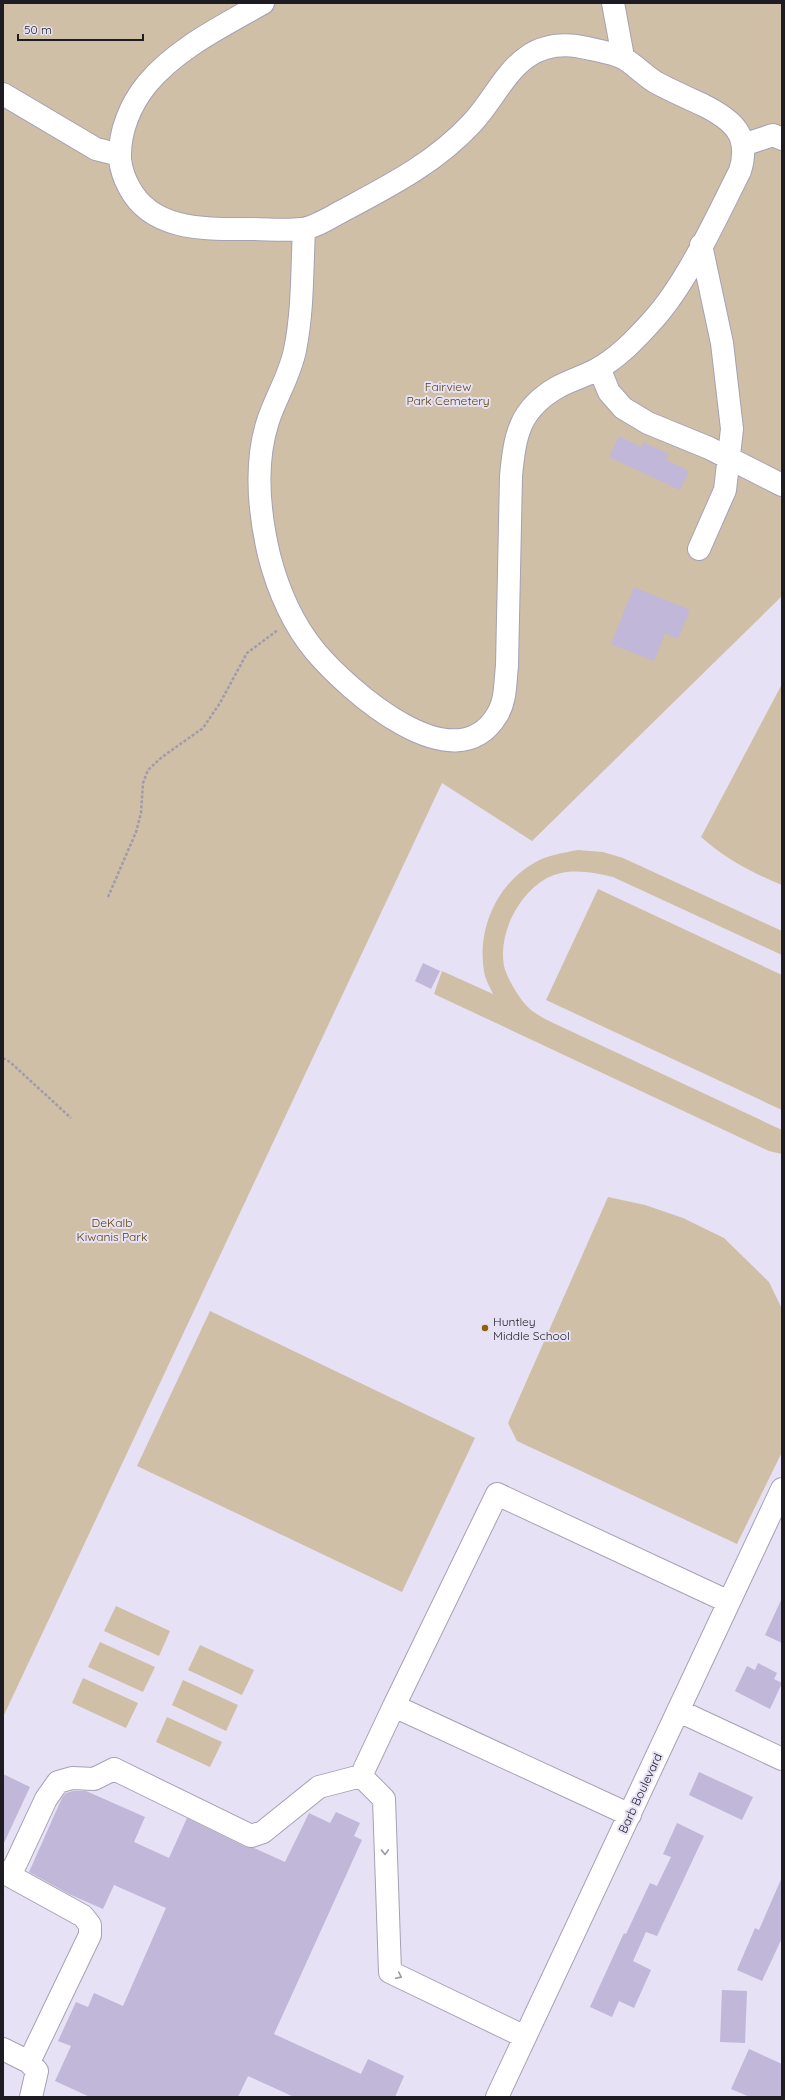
<svg xmlns="http://www.w3.org/2000/svg" width="785" height="2100" font-family="Quicksand,sans-serif">
  <style>
    .green { fill: #cfbfa7 }
    .building { fill: #c0b7d9 }
    .lines { fill: none; stroke-linecap: round; stroke-linejoin: round }
    .minor-casing { stroke: #a6a1b3; stroke-width: 24 }
    .path { stroke: #9f9ba9; stroke-width: 2.5; stroke-dasharray: 3 2; stroke-linecap: butt }
    .minor { stroke: #fff; stroke-width: 22 }
    .oneway { stroke: #9a999c }
    .poi-dot { fill: #8e6409; stroke: #e6e1f4; stroke-width: 1.5 }
    .labels { text-anchor: middle; dominant-baseline: central; stroke-width: 4; stroke-linejoin: round; paint-order: stroke }
    .park-label { font-size: 12px; fill: #5a3e04; stroke: #e6e1f4 }
    .poi-label { font-size: 12px; fill: #1e1c22; stroke: #e6e1f4; text-anchor: start }
    .street-label { font-size: 12px; fill: #1e1c22; stroke: #e6e1f4 }
  </style>
  <rect width="100%" height="100%" fill="#e6e1f4"/>
  <path class="green" d="M3 3H782V596L532 841 442 783 3 1717Z
    M782 684V885C751 872 727 860 701 837Z
    M578 850 603 852 623 858 782 931V955L613 877C592 872 568 867 547 878 518 894 498 934 504 966 507 979 521 1002 531 1010 536 1014 543 1018 549 1021L782 1130V1154L769 1151 434 994 442 971 493 994C490 987 485 979 484 971 477 929 497 884 534 863 547 855 563 853 578 850Z
    M598 889 782 975V1110L546 1000Z
    M608 1197 645 1205 683 1218 724 1238 769 1282 782 1309V1452L737 1544 517 1441 508 1423Z
    M210 1311 475 1438 402 1592 137 1466Z
    M116 1606 170 1631 159 1656 104 1631Z
    M100 1642 155 1667 143 1692 88 1667Z
    M200 1645 254 1670 242 1695 188 1670Z
    M83 1678 138 1703 126 1728 72 1703Z
    M183 1680 238 1705 226 1731 172 1705Z
    M167 1717 222 1742 210 1767 156 1742Z"/>
  <path class="building" d="M619 436 641 447 643 442 669 454 666 460 689 471 680 490 609 457Z
    M634 587 690 610 678 639 665 633 654 661 611 644Z
    M423 963 440 971 431 989 415 981Z
    M782 1598V1643L765 1635Z
    M758 1663 777 1673 774 1679 782 1683 770 1709 735 1691 747 1666 755 1670Z
    M699 1772 753 1797 742 1820 689 1795Z
    M3 1774 30 1787 3 1845Z
    M73 1791H86L145 1817 134 1842 169 1858 187 1818 246 1847 254 1848 285 1862 309 1813 330 1823 336 1812 360 1823 354 1836 362 1840 274 2034 361 2074 368 2059 404 2076 395 2097H294L248 2076 238 2097H90L55 2081 71 2046 58 2041 76 2002 88 2007 94 1993 123 2006 166 1908 114 1885 103 1909 69 1894 29 1872 62 1798 66 1793Z
    M677 1823 704 1836 657 1936 646 1932 633 1961 651 1970 634 2008 619 2001 612 2017 590 2007 624 1933 626 1934 650 1883 657 1886 671 1857 663 1854Z
    M782 1877V1938L762 1981 737 1970 755 1928 759 1930Z
    M722 1990 747 1991 745 2043 720 2042Z
    M749 2049 782 2064V2097H750L731 2089Z"/>
  <g class="lines">
    <defs>
      <path id="minor" d="M263 3C223 26 177 48 147 84 130 105 119 132 120 159 121 169 124 178 129 187 152 232 208 229 251 229 268 229 285 231 302 229 317 227 334 215 348 208 393 184 437 161 472 123 492 102 504 73 527 57 541 47 559 44 576 46 587 48 615 53 625 59 636 66 645 76 657 83 672 91 688 98 703 105 733 120 751 135 740 171 716 218 688 281 653 320 636 339 617 359 594 371 582 377 569 381 558 387 519 409 515 435 511 476L507 666C505 683 506 701 497 715 455 786 348 690 315 651 292 623 278 590 269 555 259 512 254 464 268 421 276 397 290 375 295 350 303 311 302 269 304 229
        M613 3 623 57
        M3 94 96 149 120 155
        M743 145 773 135 782 139
        M599 368 609 392 623 408 648 423 709 448 782 485
        M699 549 725 490 732 429 722 343 701 245
        M394 1706 497 1494 729 1602
        M679 1711 782 1759
        M3 1872 83 1916 90 1925V1935L29 2062
        M10 1876 46 1799 58 1782 72 1778 94 1779 114 1769 251 1836 263 1832 319 1787 361 1776
        M525 2037 390 1972 384 1799 361 1776 394 1706 630 1815
        M3 2049 29 2062 37 2071 31 2097
        M497 2097 782 1489"/>
    </defs>
    <use href="#minor" class="minor-casing"/>
    <path class="path" d="M108 897 136 832 141 813 143 783 148 770 162 757 203 728 220 703 247 653 278 630
      M3 1058 10 1062 71 1118"/>
    <use href="#minor" class="minor"/>
  </g>
  <defs><path id="oneway-chevron" d="M-2-3.5L2.5 0L-2 3.5" fill="none" stroke-width="1.6" stroke-linecap="round" stroke-linejoin="round"/></defs>
  <g class="oneway">
    <use href="#oneway-chevron" transform="translate(385 1852) rotate(88)"/>
    <use href="#oneway-chevron" transform="translate(399 1976) rotate(26)"/>
  </g>
  <circle class="poi-dot" cx="485" cy="1328" r="4"/>
  <g class="labels">
    <g class="park-label">
      <text x="448" y="386">Fairview<tspan x="448" dy="14">Park Cemetery</tspan></text>
      <text x="112" y="1222">DeKalb<tspan x="112" dy="14">Kiwanis Park</tspan></text>
    </g>
    <g class="poi-label">
      <text x="493" y="1321">Huntley<tspan x="493" dy="14">Middle School</tspan></text>
    </g>
    <g class="street-label">
      <text transform="translate(640 1793) rotate(-65)">Barb Boulevard</text>
    </g>
  </g>
  <rect width="785" height="2100" fill="none" stroke="#1e1c22" stroke-width="8"/>
  <path d="M18 34v6h125v-6" fill="none" stroke="#1e1c22" stroke-width="2"/>
  <text x="24" y="34" font-size="12" fill="#1e1c22" stroke="#e6e1f4" stroke-width="3" paint-order="stroke">50 m</text>
</svg>
